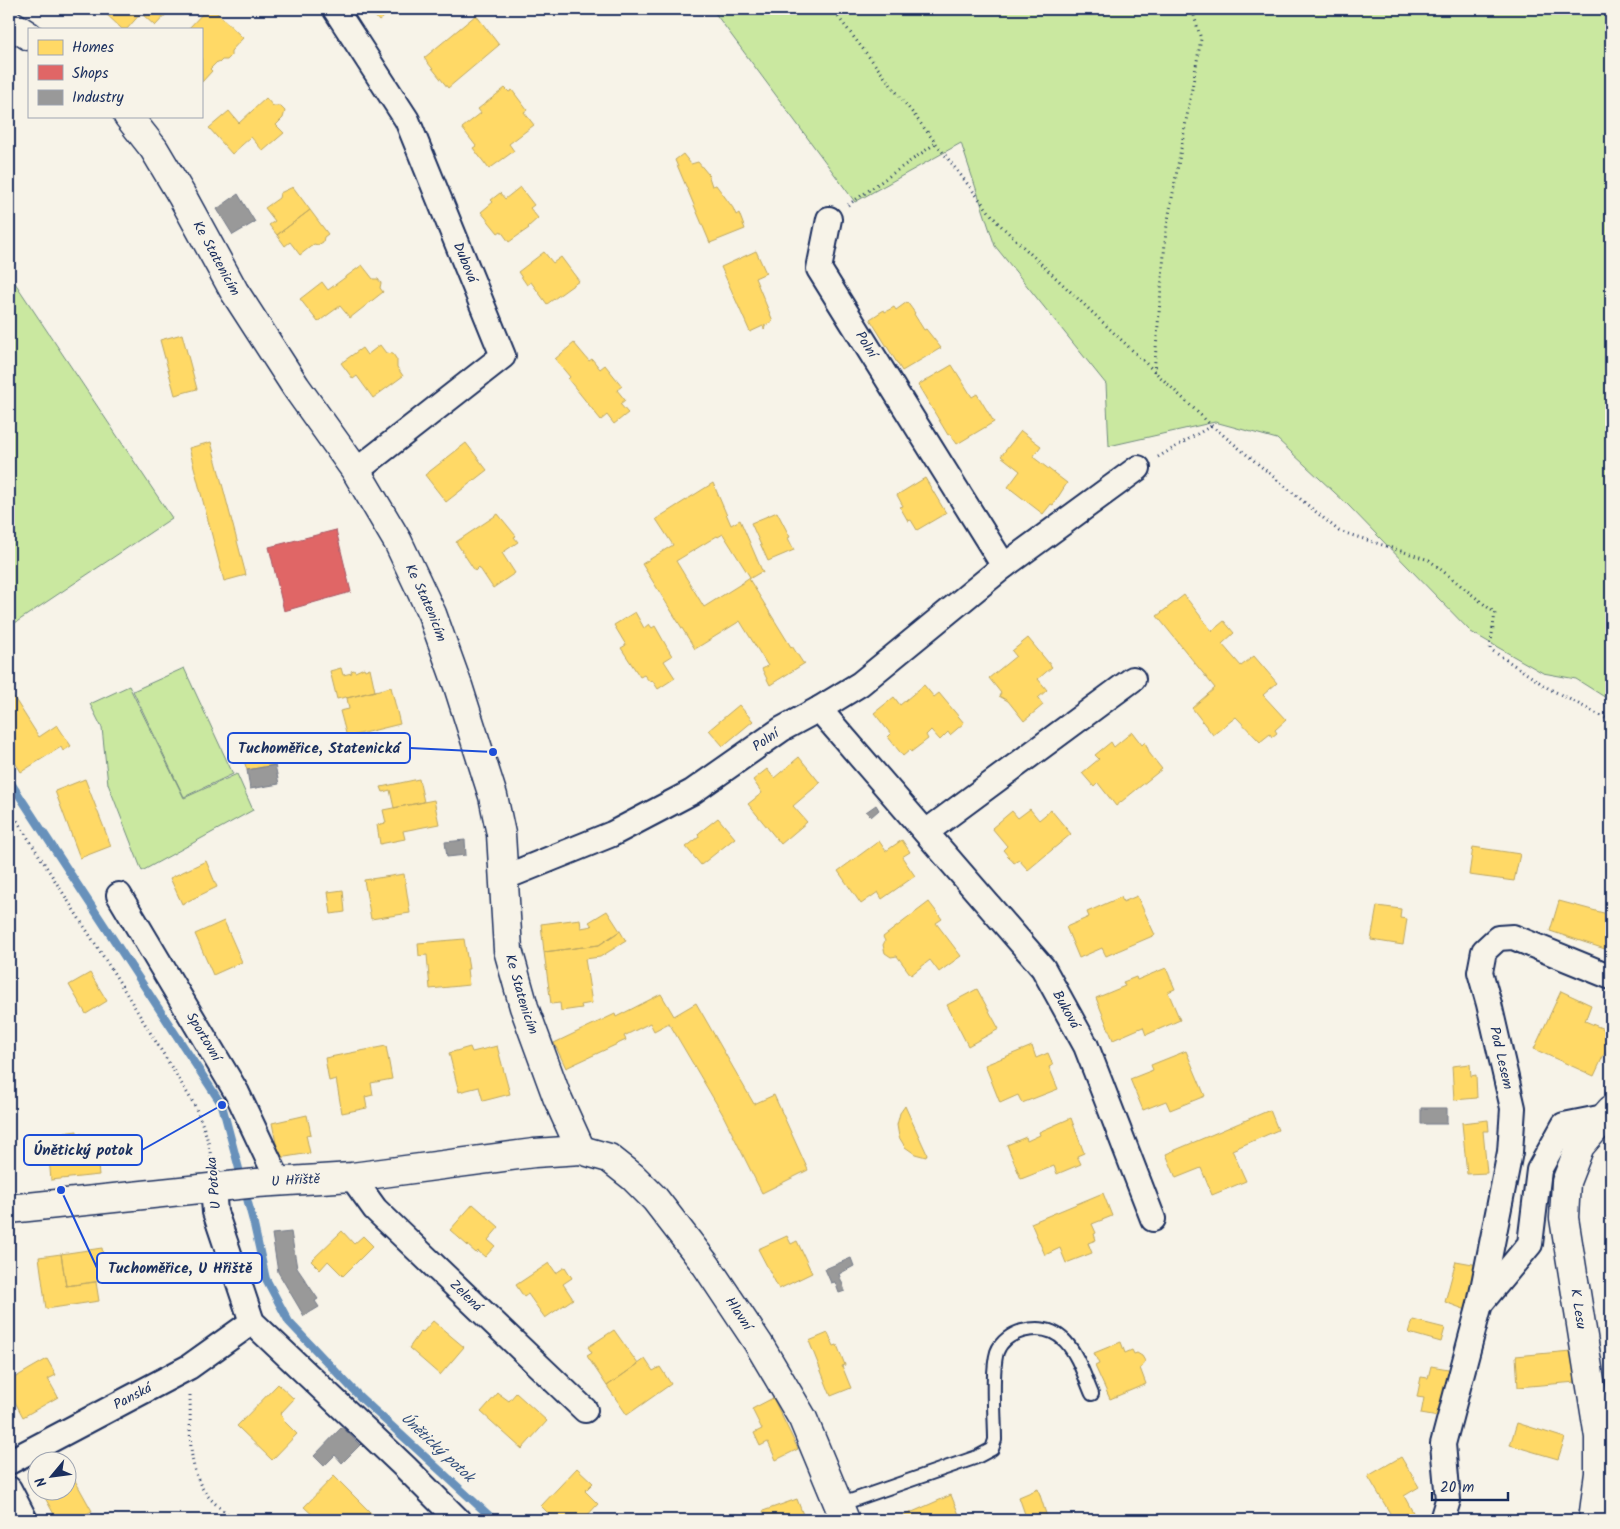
<svg xmlns="http://www.w3.org/2000/svg" width="1620" height="1529" font-family="Kalam,sans-serif">
  <style>
    .green { fill: #cae8a0; stroke: #728c7f }
    .homes { fill: #ffd966; stroke: #bba664; fill-rule: evenodd }
    .shops { fill: #e06666; stroke: #a55664 }
    .industry { fill: #999; stroke: #737987 }
    .lines { fill: none; stroke-linecap: round; stroke-linejoin: round }
    .stream { stroke: #6791bb; stroke-width: 8 }
    .service-casing { stroke: #1b2f5e; stroke-width: 16 }
    .minor-casing { stroke: #1b2f5e; stroke-width: 28 }
    .tertiary-casing { stroke: #1b2f5e; stroke-width: 31 }
    .path { stroke: #1b2f5e; stroke-width: 3; stroke-dasharray: 1 4; stroke-linecap: butt }
    .service { stroke: #f7f3e8; stroke-width: 12 }
    .minor { stroke: #f7f3e8; stroke-width: 24 }
    .tertiary { stroke: #f7f3e8; stroke-width: 28 }
    .labels { text-anchor: middle; dominant-baseline: central; stroke-width: 5; stroke-linejoin: round; paint-order: stroke }
    .street-label { font-size: 14px; fill: #1b2f5e; stroke: #f7f3e8 }
    .water-label { font-size: 15px; font-style: italic; fill: #34507d; stroke: #f7f3e8 }
    .leader { fill: none; stroke: #1d4ed8; stroke-width: 2 }
    .callout-dot { fill: #1d4ed8; stroke: #f7f3e8; stroke-width: 2 }
    .callout { fill: #f7f3e8; stroke: #1d4ed8; stroke-width: 2 }
    .callout-label { font-size: 15px; text-anchor: middle; font-weight: bold; fill: #1b2f5e }
  </style>
  <rect width="100%" height="100%" fill="#f7f3e8"/>
  <filter id="ink" filterUnits="userSpaceOnUse"><feTurbulence type="fractalNoise" baseFrequency=".02" numOctaves="2"/><feDisplacementMap in="SourceGraphic" scale="10" xChannelSelector="R" yChannelSelector="G"/><feConvolveMatrix kernelMatrix="1 2 1 2 8 2 1 2 1" color-interpolation-filters="sRGB"/></filter>
  <g filter="url(#ink)">
    <path class="green" d="M712 9H1611V701L1576 679 1543 673 1471 632 1348 505 1277 439 1215 422 1109 446 1106 384 995 246 961 143 855 202Z
      M9 274 172 518 9 627Z
      M184 668 233 774 184 797 133 691Z
      M129 686 184 798 237 774 253 810 142 871 108 784 102 728 90 704Z"/>
    <path class="homes" d="M101 9H171L155 26 141 13 127 29H122Z
      M207 9H213L243 38 231 51V56L227 60H222L219 63 217 62 210 69 212 71 202 82 201 29H188Z
      M369 9H393L379 21Z
      M476 15 499 45 448 88 424 58Z
      M505 88 509 92 512 90 527 110 524 112 534 125 509 144 514 151 489 169 473 148 476 146 462 128 481 113 478 109Z
      M266 98 273 106H280L285 111 283 118 276 125 284 133 263 151 251 137 232 154 209 128 229 111 239 123Z
      M683 154 691 164 698 162 708 174 712 186 716 185 733 208 736 215 739 213 745 229 710 243 675 160Z
      M293 187 310 210 277 235 269 225 275 221 265 208 279 198 280 193Z
      M520 187 534 205 530 208 538 218 528 227 529 228 509 242 501 231 498 233 481 212 493 202 491 200 500 193 505 199Z
      M310 210 328 234 324 237 323 242 318 245 314 244 300 255 290 242 285 246 277 235Z
      M756 251 766 273 755 278 773 321 764 326 765 328 764 329 763 326 750 332 721 267Z
      M544 252 553 263 561 257 579 281 547 304 531 282 527 285 518 272Z
      M362 265 373 279H378L381 283 380 288 383 292 350 318 340 306 318 322 300 299 322 282 328 290Z
      M907 302 915 313 914 314 924 330 926 329 941 348 902 371 870 319 884 310 885 312 894 307 896 310Z
      M182 334 197 389 175 395 160 340Z
      M574 343 589 361 592 359 600 369 605 365 622 386 617 390 625 400 620 404 628 413 614 424 607 415 601 420 568 379 570 377 555 359Z
      M380 345 386 353 393 354 397 360V367L403 376 373 398 357 376 353 379 341 363 362 348 367 355Z
      M952 365 972 397 977 394 994 422 957 444 950 434 948 435 918 385Z
      M1021 431 1041 446 1033 457 1067 483 1053 505 1051 504 1043 514 1008 487 1020 471 1001 456Z
      M211 442 246 575 224 581 189 448Z
      M466 443 487 470 446 502 425 475Z
      M925 478 946 513 917 530 911 520 908 521 900 507 903 506 897 495Z
      M713 483 731 525 740 520 763 573 761 572 749 579 791 647 792 646 803 663H805L770 685 762 669 768 666 740 621 695 649 642 564 673 545 656 519ZM723 534 750 577 744 581V582L704 607 676 561 717 536 718 537Z
      M777 512 790 537 788 538 794 550 768 561 751 523Z
      M498 514 516 536 514 537 518 542 502 553 515 573 493 588 479 567 475 571 456 542Z
      M1184 595 1212 631 1224 621 1234 633 1222 644 1241 666 1254 656 1277 683 1263 695 1286 720 1275 730 1277 733 1272 737 1270 734 1260 742 1236 717 1213 735 1192 708 1215 688 1157 616Z
      M635 612 644 628 649 624 652 628 655 626 672 656 664 661 675 678 658 689 652 680 650 682 644 675 640 677 621 648 626 645 614 625Z
      M1028 638 1052 667 1038 679 1047 690 1038 698 1043 705 1024 721 1008 701 999 696 1001 693 989 678 1016 656 1012 651Z
      M341 668 343 675 352 673 351 671 354 670 355 672 364 668 365 670 370 668 375 691 347 698 346 697 337 699 330 671Z
      M924 685 934 697 939 693 964 723 950 735 948 732 940 740 931 730 926 735 928 739 911 752 910 750 903 756 888 737 891 734 874 713 894 697 900 705Z
      M391 687 400 724 347 737 340 711 349 709 347 698Z
      M13 696 39 737 57 725 71 746 63 751 61 747 21 772 9 753V699Z
      M739 705 753 721 723 746 709 730Z
      M1132 732 1142 745 1145 742 1150 754 1162 769 1116 806 1098 783 1094 787 1082 773 1099 759 1095 755 1111 742 1114 747Z
      M270 746 275 765 247 770 241 752Z
      M799 757 820 783 793 806 807 822 781 844 748 804 762 793 753 780 767 769 774 778Z
      M85 779 111 846 80 858 55 791Z
      M419 779 424 802 394 808 390 790 383 792 381 787Z
      M434 800 439 824 403 831 405 839 380 844 377 825 386 823 383 810Z
      M1030 809 1039 820 1051 810 1071 834 1028 870 1019 860 1014 863 1003 850 1007 846 992 828 1012 811 1018 818Z
      M718 818 735 838 701 865 686 847 699 837 698 834 700 832Z
      M902 840 910 852 902 857 915 876 882 899 878 892 861 904 838 871 879 841 886 851Z
      M1473 847 1520 854 1514 881 1469 875Z
      M206 861 217 887 182 904 170 878Z
      M404 874 410 913 371 919 364 880Z
      M343 890 345 912 331 914 328 892Z
      M1137 896 1155 935 1106 956 1102 948 1079 958 1066 927 1089 917 1087 912 1121 897 1123 902Z
      M1559 901 1611 915V951L1550 931Z
      M929 902 942 919 936 923 961 956 939 972 930 960 911 975 897 956 891 957 885 953 883 945 885 941 883 937Z
      M1377 906 1401 909 1400 918 1407 919 1403 945 1371 940Z
      M607 911 620 931 599 945 544 952 541 924 580 919 581 928 592 926 589 922Z
      M224 921 242 962 213 975 195 934Z
      M620 931 626 941 600 957 585 959 592 1003 581 1005 582 1008 561 1011 560 1003 551 1004 544 952 599 945Z
      M464 939 469 969H467L469 985 430 989 427 955 419 956 418 943Z
      M1166 968 1175 989 1168 992 1180 1020 1146 1035 1143 1027 1113 1040 1096 998 1125 986 1123 982 1136 977 1137 980Z
      M90 973 107 1001 86 1014 69 985Z
      M977 989 999 1029 968 1046 947 1005Z
      M1561 991 1591 1005 1585 1021 1611 1032V1039L1594 1076 1534 1049Z
      M661 994 674 1016 696 1003 754 1104 774 1095 808 1170 762 1193 722 1113 669 1023 654 1031 650 1023 624 1036 626 1040 566 1068 554 1043 615 1014 616 1017Z
      M386 1046 392 1079 371 1083 373 1095 365 1097 367 1108 342 1113 336 1079 329 1081 325 1058Z
      M497 1046 510 1094 483 1101 479 1087 459 1092 449 1053 470 1047 472 1052Z
      M1032 1046 1036 1058 1048 1053 1053 1065 1049 1067 1058 1089 1022 1103 1018 1095 1000 1103 985 1065Z
      M1186 1051 1205 1096 1170 1110 1166 1101 1143 1110 1130 1079 1153 1070 1151 1065Z
      M1470 1064 1471 1076 1476 1075 1477 1098 1454 1100 1452 1066Z
      M905 1106 927 1154 926 1157 915 1154 905 1147 899 1137 897 1125 900 1113Z
      M1270 1110 1278 1130 1232 1150 1246 1181 1212 1195 1201 1168 1176 1178 1166 1154Z
      M307 1115 311 1134 306 1135 310 1153 279 1158 272 1123Z
      M1071 1118 1084 1153 1077 1156 1081 1164 1057 1174 1054 1166 1021 1179 1007 1145 1026 1137 1027 1141 1040 1135 1039 1132Z
      M1488 1120 1489 1131H1483L1487 1173 1467 1174 1462 1123Z
      M77 1131V1134H82L83 1139 95 1138 99 1175 51 1180 47 1135Z
      M1103 1193 1112 1216 1092 1224 1096 1233 1094 1234 1096 1240 1088 1243 1092 1253 1066 1263 1060 1248 1045 1255 1031 1223Z
      M473 1204 499 1227 488 1240 495 1246 485 1257 478 1251 476 1253 450 1230Z
      M342 1231 354 1244 363 1236 373 1246 343 1276 328 1261 320 1270 311 1261Z
      M787 1236 791 1244 797 1241 812 1273 779 1289 758 1249Z
      M102 1248 107 1280 66 1286 61 1254Z
      M61 1254 66 1286 96 1282 99 1301 46 1309 39 1257Z
      M1456 1261 1484 1266 1469 1311 1445 1302Z
      M549 1263 556 1273 565 1267 572 1278 563 1284 573 1299 545 1318 528 1294 524 1297 516 1285Z
      M1413 1320 1445 1328 1441 1342 1409 1333Z
      M433 1321 464 1347 440 1375 409 1348 421 1331 423 1332Z
      M614 1330 638 1364 607 1386 587 1356 592 1353 588 1347Z
      M828 1333 834 1346 837 1345 845 1365 842 1366 851 1388 831 1396 809 1341Z
      M1121 1342 1125 1353 1132 1350 1134 1354 1137 1353 1142 1356 1145 1361 1142 1367 1140 1368 1146 1384 1110 1399 1095 1366 1099 1364 1094 1353Z
      M1571 1351 1576 1382 1518 1387 1516 1356Z
      M47 1359 56 1375 48 1379 58 1397 23 1417 9 1391V1381Z
      M645 1359 653 1371 660 1367 671 1384 627 1415 607 1386Z
      M1431 1366 1454 1370 1444 1418 1421 1414 1424 1398 1417 1397 1421 1377 1428 1378Z
      M278 1384 294 1399 280 1414 284 1419 283 1420 297 1434 272 1460 237 1426Z
      M498 1393 509 1401 516 1393 547 1421 522 1449 481 1412Z
      M773 1398 798 1449 776 1460 768 1442 760 1446 754 1433 762 1429 752 1409Z
      M1517 1423 1565 1438 1558 1459 1510 1445Z
      M1401 1457 1419 1487 1404 1496 1415 1516 1408 1520H1394L1368 1476Z
      M68 1468 92 1511 75 1520H57L42 1492H68Z
      M577 1468 593 1483 585 1491 598 1504 583 1520H555L541 1506Z
      M334 1476 372 1514 366 1520H318L304 1507Z
      M1038 1489 1048 1520H1027L1019 1497Z
      M951 1495 960 1517 952 1520H894Z
      M797 1499 805 1520H767L763 1511Z"/>
    <path class="shops" d="M336 530 351 592 284 611 269 547Z"/>
    <path class="industry" d="M238 194 255 222 233 235 217 209Z
      M275 765 279 784 250 789 247 770Z
      M876 805 879 810 871 817 866 812Z
      M465 840 466 855 447 857 445 842Z
      M1421 1108H1447V1124H1421Z
      M291 1232 297 1268 318 1299 315 1301 319 1307 304 1316 278 1272 272 1234Z
      M851 1258 854 1266 839 1274 845 1291 839 1293 835 1282 831 1283 825 1269Z
      M342 1427 360 1445 342 1463 335 1455 324 1466 314 1456Z"/>
    <g class="lines">
      <path class="stream" d="M9 780 222 1105 254 1225 266 1279 289 1322 360 1397 494 1520"/>
      <defs>
        <path id="service" d="M839 1505 977 1457 992 1449 995 1440C995 1417 991 1372 997 1352 1001 1341 1012 1334 1022 1331 1068 1319 1078 1361 1092 1394"/>
        <g id="minor">
          <path id="s1" d="M335 9 407 120 503 356 356 471"/>
          <path id="s2" d="M829 219 819 269 1004 566"/>
          <path id="s3" d="M819 709 1043 968 1086 1046 1153 1219"/>
          <path d="M926 832 1133 679"/>
          <path id="s4" d="M503 878 612 834 692 792 782 729 819 709 860 684 1004 566 1138 468"/>
          <path id="s5" d="M119 895 237 1093 279 1182"/>
          <path id="s6" d="M352 1177 375 1209 585 1410"/>
          <path d="M213 1188 215 1212 252 1322 406 1468 458 1520"/>
          <path d="M1480 1304 1510 1152 1513 1108 1489 1004 1480 972 1484 951 1498 938 1513 937 1611 977"/>
          <path id="s7" d="M9 1462 189 1367 252 1322"/>
          <path d="M9 1489 25 1520"/>
          <path d="M1442 1520 1448 1500 1443 1444 1480 1304 1530 1244 1539 1170 1564 1125 1604 1117"/>
        </g>
        <g id="tertiary">
          <path d="M9 23 29 36"/>
          <path id="s8" d="M128 116 154 149 182 196 234 291 296 387 356 471 398 542 432 614 458 686 493 796 501 834 508 950 524 1007 557 1097 581 1150"/>
          <path id="s9" d="M9 1209 257 1183 352 1177 534 1153 581 1150 609 1158 633 1177 655 1199 706 1265 758 1343 803 1419 845 1520"/>
          <path d="M1593 1520 1599 1473V1437L1564 1218 1566 1182 1580 1146 1611 1110"/>
        </g>
      </defs>
      <use href="#service" class="service-casing"/>
      <use href="#minor" class="minor-casing"/>
      <use href="#tertiary" class="tertiary-casing"/>
      <path class="path" d="M832 9 997 222 1211 425 1339 531 1429 560 1495 613 1490 649 1548 688 1611 721
        M848 205 936 143
        M1154 372 1166 231 1201 39 1192 9
        M1158 457 1211 426
        M9 808 115 975 194 1104C202 1123 210 1141 211 1161
        M190 1395C191 1424 187 1457 200 1484 207 1499 223 1510 235 1520"/>
      <use href="#service" class="service"/>
      <use href="#minor" class="minor"/>
      <use href="#tertiary" class="tertiary"/>
    </g>
  </g>
  <g class="labels">
    <g class="street-label">
      <text stroke="none"><textPath href="#s8" startOffset="168">Ke Statenicím</textPath></text>
      <text stroke="none"><textPath href="#s1" startOffset="286">Dubová</textPath></text>
      <text stroke="none"><textPath href="#s2" startOffset="140">Polní</textPath></text>
      <text stroke="none"><textPath href="#s8" startOffset="572">Ke Statenicím</textPath></text>
      <text stroke="none"><textPath href="#s4" startOffset="298">Polní</textPath></text>
      <text stroke="none"><textPath href="#s8" startOffset="978">Ke Statenicím</textPath></text>
      <text stroke="none"><textPath href="#s3" startOffset="390">Buková</textPath></text>
      <text stroke="none"><textPath href="#s5" startOffset="165">Sportovní</textPath></text>
      <text transform="translate(1501 1058) rotate(77)">Pod Lesem</text>
      <text stroke="none"><textPath href="#s9" startOffset="288">U Hřiště</textPath></text>
      <text transform="translate(214 1183) rotate(-95)">U Potoka</text>
      <text stroke="none"><textPath href="#s6" startOffset="165">Zelená</textPath></text>
      <text transform="translate(1578 1309) rotate(81)">K Lesu</text>
      <text stroke="none"><textPath href="#s9" startOffset="808">Hlavní</textPath></text>
      <text stroke="none"><textPath href="#s7" startOffset="140">Panská</textPath></text>
    </g>
    <g class="water-label">
      <text transform="translate(437 1448) rotate(43)">Únětický potok</text>
    </g>
  </g>
  <path class="leader" d="M493 752L410 748M222 1105L142 1150M61 1190L97 1268"/>
  <g class="callout-dot">
    <circle cx="493" cy="752" r="5"/>
    <circle cx="222" cy="1105" r="5"/>
    <circle cx="61" cy="1190" r="5"/>
  </g>
  <g class="callout">
    <rect x="228" y="733" width="182" height="30" rx="5"/>
    <rect x="24" y="1135" width="118" height="30" rx="5"/>
    <rect x="97" y="1253" width="165" height="30" rx="5"/>
  </g>
  <g class="callout-label">
    <text x="319" y="753">Tuchoměřice, Statenická</text>
    <text x="83" y="1155">Únětický potok</text>
    <text x="180" y="1273">Tuchoměřice, U Hřiště</text>
  </g>
  <rect width="1620" height="1529" fill="none" stroke="#f7f3e8" stroke-width="30"/>
  <rect x="15" y="15" width="1590" height="1499" fill="none" stroke="#1b2f5e" stroke-width="2" filter="url(#ink)"/>
  <rect x="28" y="28" width="175" height="90" fill="#f7f3e8" stroke="#9fa5b1"/>
  <rect x="38" y="40" width="25" height="15" fill="#ffd966" stroke="#9fa5b1"/>
  <text x="72" y="52" font-size="15" fill="#1b2f5e">Homes</text>
  <rect x="38" y="65" width="25" height="15" fill="#e06666" stroke="#9fa5b1"/>
  <text x="72" y="78" font-size="15" fill="#1b2f5e">Shops</text>
  <rect x="38" y="90" width="25" height="15" fill="#999999" stroke="#9fa5b1"/>
  <text x="72" y="102" font-size="15" fill="#1b2f5e">Industry</text>
  <g transform="translate(52 1476) rotate(241)"><circle r="24" fill="#f7f3e8" stroke="#9fa5b1"/>
  <path d="M0-4L9 19L0 12L-9 19Z" fill="#1b2f5e"/>
  <text y="-8" font-size="14" font-weight="bold" text-anchor="middle" fill="#1b2f5e">N</text>
  </g>
  <path d="M1432 1492v8h76v-8" fill="none" stroke="#1b2f5e" stroke-width="2.5"/>
  <text x="1440" y="1492" font-size="15" fill="#1b2f5e" stroke="#f7f3e8" stroke-width="4" paint-order="stroke">20 m</text>
</svg>
